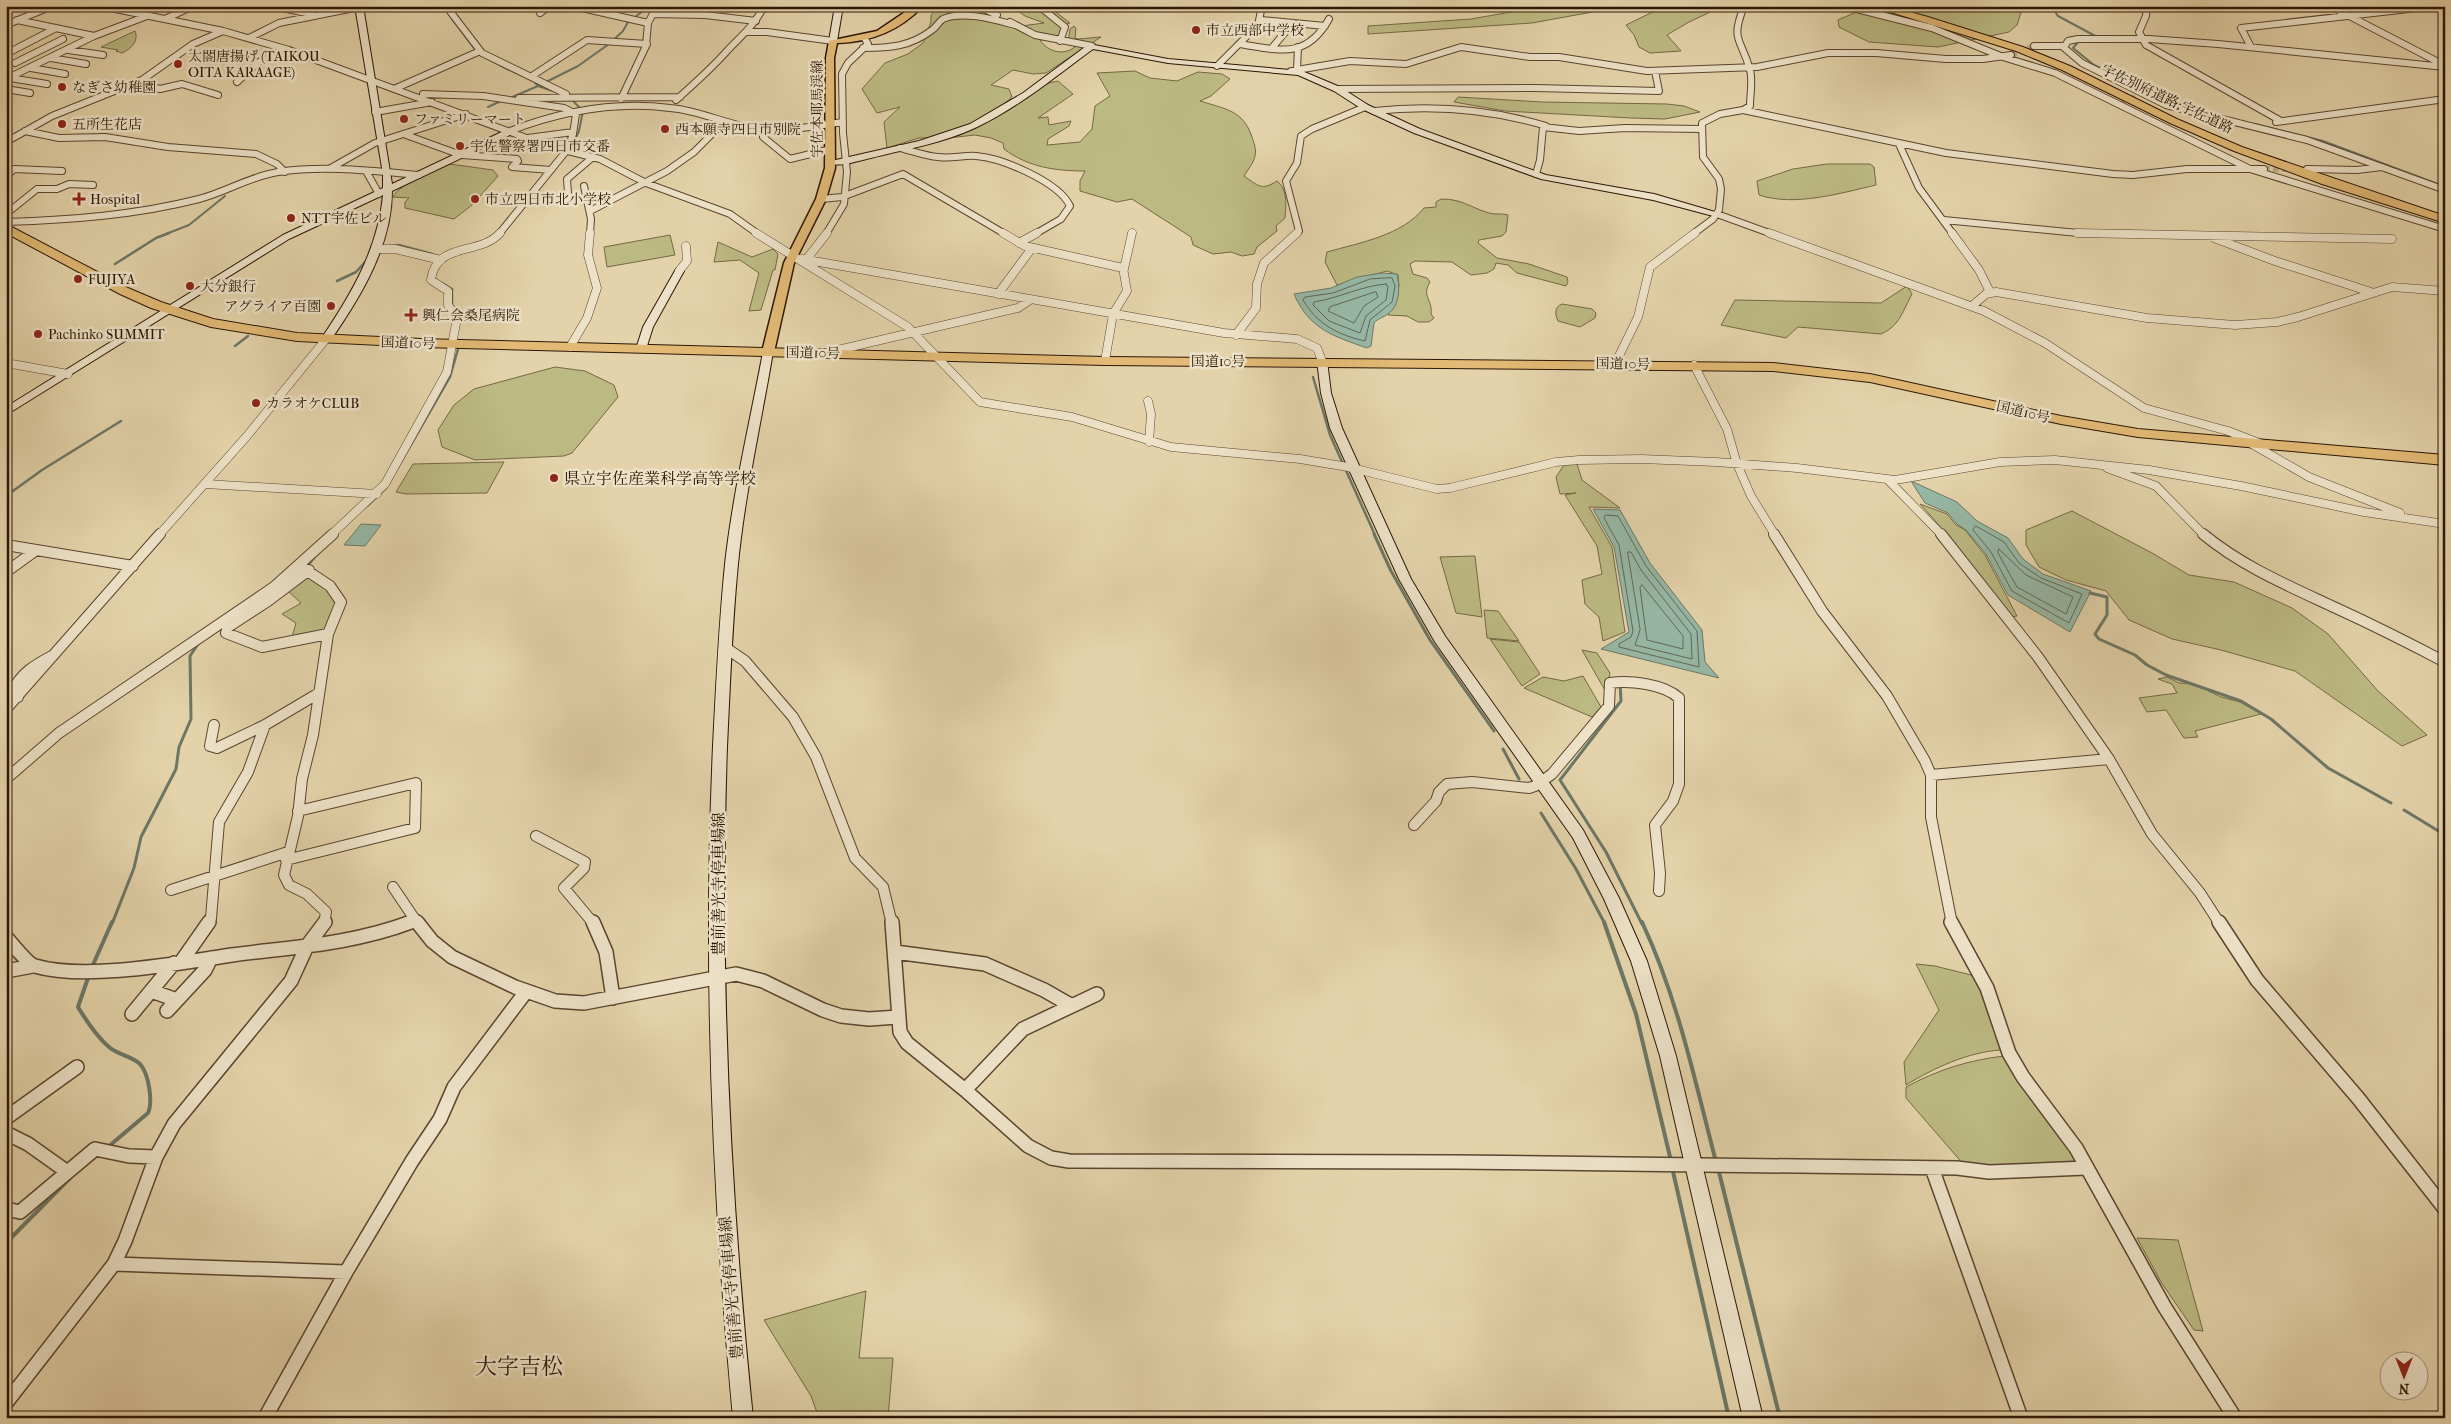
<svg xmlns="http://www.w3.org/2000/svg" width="2451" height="1424" font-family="'IM FELL French Canon','Noto Serif JP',serif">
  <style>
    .green { fill: #bcba83; stroke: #746844 }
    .water { fill: #96b8a6; stroke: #6c7766 }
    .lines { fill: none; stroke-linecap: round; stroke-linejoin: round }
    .shore { stroke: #616756; stroke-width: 1 }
    .stream-far3 { stroke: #6c7766; stroke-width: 2 }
    .stream-far2 { stroke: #6c7766; stroke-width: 2.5 }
    .stream-far1 { stroke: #6c7766; stroke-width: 3 }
    .stream { stroke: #6c7766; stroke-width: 4 }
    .street-tunnel { stroke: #bfad89; stroke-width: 6; stroke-dasharray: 6 3; stroke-linecap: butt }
    .street-far3-casing { stroke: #5a452e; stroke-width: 8 }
    .street-far2-casing { stroke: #5a452e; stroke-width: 9 }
    .street-far1-casing { stroke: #5a452e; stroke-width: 12 }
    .street-casing { stroke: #5a452e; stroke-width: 16 }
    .secondary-casing { stroke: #2c1605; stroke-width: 2 }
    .primary-casing { stroke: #2c1605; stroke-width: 3 }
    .highway-casing { stroke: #2c1605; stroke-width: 2 }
    .street-far3 { stroke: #ede2c8; stroke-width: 6 }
    .street-far2 { stroke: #ede2c8; stroke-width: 8 }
    .street-far1 { stroke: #ede2c8; stroke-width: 10 }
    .street { stroke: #ede2c8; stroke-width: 13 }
    .secondary { fill: #ede2c8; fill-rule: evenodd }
    .primary { fill: #e2ba75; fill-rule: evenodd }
    .highway { fill: #e2ba75; fill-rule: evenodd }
    .poi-dot { fill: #8f2418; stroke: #ede2c8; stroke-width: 2 }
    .labels { text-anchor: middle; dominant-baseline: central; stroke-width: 5; stroke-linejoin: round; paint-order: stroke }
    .far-poi-label { font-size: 14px; fill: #2c1605; stroke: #ede2c8; text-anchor: start }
    .far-street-label { font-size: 14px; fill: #2c1605; stroke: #ede2c8 }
    .poi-label { font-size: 16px; fill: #2c1605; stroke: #ede2c8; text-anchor: start }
    .street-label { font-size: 16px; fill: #2c1605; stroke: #ede2c8 }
    .near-quarter-label { font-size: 22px; fill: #2c1605; stroke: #ede2c8 }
  </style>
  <rect width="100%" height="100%" fill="#e4d3aa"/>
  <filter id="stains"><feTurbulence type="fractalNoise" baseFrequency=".004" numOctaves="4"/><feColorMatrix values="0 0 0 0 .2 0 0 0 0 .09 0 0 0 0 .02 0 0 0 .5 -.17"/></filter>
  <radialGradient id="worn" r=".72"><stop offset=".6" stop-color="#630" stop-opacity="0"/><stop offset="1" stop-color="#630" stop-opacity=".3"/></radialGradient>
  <path class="green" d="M940 6H971L1014 27 1044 23 1025 16 1011 6H1048L1070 23 1060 26 1063 33 1060 37 1040 40C1048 52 1063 56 1075 47L1068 42 1070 29 1074 26 1076 28 1075 38 1078 39 1101 37 1046 73 1033 74 1013 70 991 85 1009 89 1012 97 996 111 1049 83 1058 81 1073 94 1038 118 1048 117 1049 125 1071 121 1069 126 1048 139 1047 145 1080 142 1092 129 1095 106 1110 96 1097 73 1135 71 1150 78 1177 81 1198 72 1222 74 1230 79 1211 96 1200 101C1225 109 1243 110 1252 137 1259 156 1255 159 1244 176 1259 186 1261 191 1277 181 1288 190 1286 205 1285 218L1276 226 1277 231 1257 247 1254 254 1242 256 1231 252 1213 254 1193 245 1191 237 1132 199 1117 202 1080 191V181L1085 171C1055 171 1028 167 1004 149L1003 143 991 138 975 135 948 138H919L887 148 884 122 900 107 877 113 862 89 885 63 908 54 923 43 931 22V15Z
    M1545 6H1607L1609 9 1532 23 1368 34V26L1471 19Z
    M1665 6H1716L1719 8 1689 22 1667 35 1681 51 1650 53 1639 47 1634 35 1626 25Z
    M1870 6H2023L2017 25 2009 32 1938 47 1869 42 1839 27 1838 20Z
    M135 31C139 41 131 49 122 53L116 51 118 50 101 47Z
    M1458 97 1542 102 1667 104 1684 106 1700 112 1665 119 1631 118 1505 111 1454 102Z
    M450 164 493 170 498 176 472 205 454 219 405 208V202L409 198 393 197C398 184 436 171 450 164Z
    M1827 164H1870L1874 167 1876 185C1841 193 1795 207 1759 195L1757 181 1793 169Z
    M1441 199C1463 199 1469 207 1489 213 1496 215 1502 213 1508 215L1506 232 1502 236 1479 240 1478 243 1497 258 1529 264 1567 277 1568 282 1566 286 1517 273 1508 265 1496 263 1494 269 1487 273 1471 275 1452 262 1415 261 1410 264 1413 274 1427 278 1430 282C1421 297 1433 299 1431 314L1434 318 1429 322H1418L1407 316 1388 315 1399 286 1398 275 1387 271 1337 285 1325 262 1327 252C1359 243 1403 235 1424 208L1436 207V202Z
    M670 235 675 255 607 267 604 247Z
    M718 242 752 257 773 249 778 254 775 270H773L761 310 749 311 759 273 740 260 714 262Z
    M1907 286 1912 294C1903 310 1900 326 1881 334L1798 327 1786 338 1721 325 1735 300 1881 303Z
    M1562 304 1592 309 1596 313 1595 318 1580 327 1558 321C1555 315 1554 307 1562 304Z
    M555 367 585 371 614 385 618 397 572 453 564 456 475 460 442 447 438 430 454 405 474 389Z
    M504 462 487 493 406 494 396 492 413 464Z
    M1577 464 1582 480 1620 508 1589 507 1612 547 1625 632 1603 641 1599 617 1585 604 1582 580 1602 574 1597 546 1565 495 1576 493 1560 494 1556 477 1564 465Z
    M1920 504 1947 514 1956 525 1965 530 1985 555 2017 616 2005 618C1980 576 1953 539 1920 504Z
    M2072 511 2152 553 2189 575 2234 582 2292 608 2328 634 2378 691 2427 735 2402 746 2295 671 2221 650 2172 639 2129 620 2106 591 2066 580 2039 567 2026 545V530Z
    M1475 556 1482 617 1456 613 1440 557Z
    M313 575 336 600 335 609 324 632 292 637 296 623 282 614 301 603 287 590 308 576Z
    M1484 610 1498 611 1519 641 1487 638Z
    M1490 639 1519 642 1540 674 1522 686Z
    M1582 650 1597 653 1610 673 1606 692Z
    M1583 676 1601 707 1592 717 1524 688 1543 677 1564 681Z
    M2167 677 2179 683 2194 684 2221 697 2240 702 2261 714 2195 731 2198 737 2184 738 2166 710 2147 712 2139 698 2177 693 2172 684 2158 679Z
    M1916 964 1935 966 1975 976 2001 1050C1968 1052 1934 1068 1906 1085L1904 1062 1939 1010Z
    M2004 1056 2074 1153 2077 1162 2072 1166 1964 1165 1906 1098V1087C1937 1070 1969 1060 2004 1056Z
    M2137 1238 2178 1240 2203 1331 2194 1330 2161 1282Z
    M866 1291 859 1358H893L888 1418H819L811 1396 764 1320Z"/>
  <path class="water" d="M1382 273 1397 274C1400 288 1400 305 1388 314 1383 318 1378 318 1374 323L1371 346 1367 348C1333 336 1309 329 1294 294L1331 288 1357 277Z
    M1911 481 1957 502 1977 521 2008 538 2023 559 2043 574 2091 591 2070 632 2008 595 1986 554 1966 530 1957 524 1948 513 1925 503Z
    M1593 509 1620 510 1650 563 1702 630 1705 662 1719 678 1601 649 1629 632 1614 547Z
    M361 524 381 525 365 546 344 545Z"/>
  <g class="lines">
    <path class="shore" d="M1392 278 1395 286 1392 302 1370 320 1365 341C1338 335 1317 324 1303 300L1305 297 1333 293 1370 279Z
      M1386 284 1388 287 1386 300 1366 316 1360 333 1329 321 1313 305 1314 302C1339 298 1361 286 1386 284Z
      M1376 292 1378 297 1364 306 1354 323 1328 311 1330 307Z
      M1606 515 1618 516 1646 566 1697 631 1699 667 1619 647V644L1631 637 1633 631 1619 545 1604 518Z
      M1976 526 2004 542 2019 563 2041 578 2082 594 2069 623 2012 591 1991 552 1973 530Z
      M1999 549 2026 575 2073 597 2066 614 2017 587 1998 553Z
      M1628 552H1631L1641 570 1691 634 1692 659 1635 645 1640 630Z
      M1642 585 1683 636V649L1647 640 1640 588Z"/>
    <path class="stream-far3" d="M2051 6 2058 16 2099 38
      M452 19 474 48
      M2079 41 2073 48 2094 65 2138 87
      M477 53 509 70
      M2146 91 2171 104
      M556 92 538 86 578 66 609 44 623 31 628 22 650 6
      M510 98 538 86 533 80
      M488 107 501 101
      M2255 124 2323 141 2443 186
      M570 150 579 131 583 111 571 99
      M166 234 189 225 225 196"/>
    <path class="stream-far2" d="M388 247 399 245 432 254
      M115 264 156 238 169 233
      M337 281 356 272 366 261
      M442 283 452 289V305L459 312 460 319
      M235 346 248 336
      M1313 377 1330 435 1375 535
      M389 483 450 377 458 349
      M6 496 42 470 121 421
      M367 506 386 488"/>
    <path class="stream-far1" d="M1374 534 1391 571 1430 640 1494 731
      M305 568 319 552
      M2090 593 2107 597V615L2095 634 2099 639 2135 655 2147 665 2166 675 2241 701 2271 719 2328 768 2391 803
      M1620 684 1621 701 1560 780 1606 852 1642 924
      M1503 749 1519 779
      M2404 810 2445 835
      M1541 813 1576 869 1605 924
      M112 924 134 868 141 837 176 769 179 747 191 719 190 656 198 644"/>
    <path class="stream" d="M1604 922 1636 1014 1671 1161
      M1642 922C1678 999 1695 1081 1716 1162
      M92 967 112 922
      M89 975 78 1007C87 1022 96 1036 109 1047 118 1055 132 1056 140 1064 149 1074 153 1102 148 1113L108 1147
      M1672 1167 1729 1418
      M1718 1168 1780 1418
      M6 1243 70 1178"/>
    <path class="street-tunnel" d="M2011 55 2034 46
      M2121 101 2137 97
      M2264 169H2295"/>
    <defs>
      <path id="street-far3" d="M101 6 223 31 289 50 548 146 600 159 646 183 730 214 758 234
        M273 6 311 14
        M446 6 482 53 566 94
        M573 6 648 23
        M978 6 997 15
        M1039 6 1065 27 1060 41
        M1845 6 1932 28 2003 57 2055 73 2250 169 2445 229
        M2147 6 2146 16 2139 32 2146 45 2281 121
        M2330 6 2444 65
        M6 7 9 6
        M540 13 550 6
        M653 14 705 15 756 21
        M165 19 193 6
        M17 20 94 36
        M1261 20 1325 26
        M1010 22 1035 35 1092 46
        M6 25 52 6
        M747 32H767L833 41
        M249 38 279 23 364 6
        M1239 44C1279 50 1306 60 1329 19
        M2250 45 2241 28 2435 6
        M2034 46H2065L2068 41 2078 39H2149L2218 44 2445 67
        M2062 46 2082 63 2166 105 2307 140 2445 190
        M863 48C889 48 910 47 932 30 937 27 938 22 943 19 962 10 996 20 1015 25
        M1271 49 1293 23
        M68 50 103 55
        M6 54 56 28
        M51 58 86 64
        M15 63 63 39
        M1217 66 1258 25 1262 6
        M31 68 65 74
        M1297 69 1298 47
        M1291 71 1350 61 1406 64 1461 47 1530 57H1559L1647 71 1757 67 1828 53H1876L1946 59H1983L2011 55
        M532 76 587 40 647 44
        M10 78 47 84
        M6 79 94 36 147 16
        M237 82 259 62 289 50
        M136 83 160 89 182 84 218 95
        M6 89 30 93
        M394 89 480 51
        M1337 89 1535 88 1659 91 1655 71
        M423 94 483 96 564 108 576 114 573 134 567 150 499 234
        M519 98 680 97
        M621 99 646 46 648 23 657 6
        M676 100C694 84 711 69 727 51 741 36 755 25 764 6
        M1743 110 1750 106C1750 95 1753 80 1750 70 1741 37 1730 42 1744 6
        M1374 111C1432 105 1490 109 1546 126
        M375 112 432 102
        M2276 122 2445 99
        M765 129 763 137 790 159 831 149
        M25 131 59 138 105 137 168 147 256 154 277 164 285 172
        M510 131C562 111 614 101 670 108 697 110 721 122 747 127 779 133 811 127 842 122
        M406 135 461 155
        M528 138 573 132
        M6 142 52 116 142 80 193 44 223 31
        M1899 144 1919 188 1953 234
        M900 148C913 151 925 156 938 157 951 159 963 155 976 156 1002 158 1059 182 1070 206L1061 219 1035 234
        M462 155 517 159 518 161 512 167 551 170
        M329 169 375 143 466 114
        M2307 169 2357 170 2382 167
        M366 171 379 194
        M1536 174 1540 160 1543 127 1579 131 1625 128 1702 129
        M6 177 14 169 62 171
        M584 186 591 219 590 234
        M568 193 567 179 593 157
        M821 199 842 197 903 174 1005 234
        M590 211 667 171 694 152 724 122
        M6 214 37 189H57L69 184 93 185
        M1717 214 1772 234
        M1944 220 2078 233 2137 234
        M6 222C71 220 136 215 199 199 226 192 251 176 278 172 324 165 373 171 419 175
        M826 234 844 204 847 172 843 133 842 74 848 63 868 44 865 39
        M1296 234 1299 231 1286 181 1297 163 1301 136 1312 129 1365 107
        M1693 234 1713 219 1719 210 1721 189 1719 179 1703 157 1702 123 1720 114 1743 110 1946 153 2113 174 2133 175 2187 169H2264"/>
      <path id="street-far2" d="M756 233 908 327 980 402 1072 417 1171 447 1300 459 1348 467 1437 489 1450 488 1556 462 1579 460 1641 459 1716 462 1797 468 1895 480 2000 462 2055 460 2149 470 2241 486 2364 512 2445 524
        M1003 233 1025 246 1123 268 1127 291 1113 314 1105 361
        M1769 233 1984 311 2045 343 2144 408 2228 431 2259 443
        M1952 233 1979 270 1990 292
        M2077 233 2392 239
        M2214 238 2275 261 2371 292
        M1019 243 1037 233
        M376 249H395L441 260
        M802 259 1224 333 1297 339 1317 348 1322 361
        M806 260 827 233
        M1124 269 1132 233
        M679 271 687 261 686 246
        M998 294 1032 248
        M1972 306 1986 294 1996 292 2147 318 2235 325 2277 322 2298 317 2392 287 2445 291
        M1236 335 1256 308 1257 284 1264 263 1297 233
        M570 347 587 318 597 288 588 255 590 233
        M825 353 1018 308 1030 300
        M6 363 68 374
        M1615 364 1638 317 1650 267 1695 233
        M1694 365 1727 429 1737 464 1751 496 1775 535
        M1148 401 1151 414 1149 442
        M2252 444 2309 477 2400 513
        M2107 468 2156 486 2204 535
        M1888 480 1942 535
        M205 484 377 494
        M159 535 247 436 326 339
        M331 535 385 484 447 372 457 318 448 305V291L431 280C436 241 480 256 500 233"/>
      <path id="street-far1" d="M1774 534 1822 611 1887 696 1925 761 1931 775V817L1952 924
        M1941 534 2038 657 2109 759 2152 834 2200 893 2220 924
        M2203 534C2243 567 2289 586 2336 608 2373 625 2409 643 2445 662
        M6 545 133 566
        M300 566 330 586 341 602 328 634 313 735 302 779 298 816 284 875 289 885 307 894 326 912 324 924
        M309 570 268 601 228 627 226 633 262 647 328 634
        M6 572 35 551
        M726 648 745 661 793 717 816 757 855 858 883 887 892 924
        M18 697 12 693C19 674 35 665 52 656
        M6 709 160 534
        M214 725 210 746 217 748 265 725 319 693
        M1931 775 2109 759
        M6 779 59 733 274 587 333 534
        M1414 825 1436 801 1439 792 1447 784 1472 782 1529 788 1535 786 1552 774 1609 706 1610 683C1630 680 1664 684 1679 698V784L1673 801 1655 825 1660 873 1659 891
        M536 836 585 862 584 868 564 888 594 924
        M286 860 415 828 416 783 298 811
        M393 887 418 924
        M171 890 288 852
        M208 924 211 918 219 822 248 772 265 725
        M408 924 415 921"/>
      <path id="street" d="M417 922 432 941 452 957 515 987 555 1001 584 1003 736 974 763 981 823 1010 841 1016 869 1019 898 1017
        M593 922 606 952 613 998
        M892 922 900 1032 907 1043 965 1090 1028 1146 1051 1158 1069 1161 1455 1162 1957 1168 1989 1172 2086 1168
        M1951 922 1987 988 2009 1053 2023 1077 2076 1148 2164 1306 2235 1418
        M2219 922 2257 980 2358 1098 2445 1209
        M6 937C12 944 28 964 35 966 86 981 179 963 232 955 293 947 353 944 411 922
        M895 952 985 964 1044 990 1072 1006
        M181 962 209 922
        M6 971 33 966
        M151 991 177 1000
        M167 1011 205 970 211 958
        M132 1014 174 963
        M965 1090 1023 1029 1097 994
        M6 1118 77 1067
        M6 1133 28 1144 66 1171
        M1932 1168 2021 1418
        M6 1209 20 1212 95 1149 129 1156 156 1157
        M114 1264 346 1272
        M6 1403 114 1264 125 1241 156 1157 174 1124 291 981 307 946 325 922
        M265 1418 346 1272 412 1161 440 1119 454 1087 525 993"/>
      <path id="secondary" d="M355 6H363L392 184 508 129H514V133L392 191C392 246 360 298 330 341H322L321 339C351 295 378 249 383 195L289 239 6 415V407L283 235 383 188V174Z
        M835 6H843L837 41 833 43 829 41Z
        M1089 44 1168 59 1302 71 1340 87 1368 105 1420 129 1546 175 1654 194 1722 214 1717 217 1653 200 1541 179 1414 133 1362 109 1334 91 1298 75 1168 63 1093 49C1056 76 1019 107 977 127 944 143 906 149 871 158 860 160 836 169 827 162L919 141 970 124 1023 93Z
        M676 269 684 271 653 327 646 349 645 351H637L636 349 643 327Z
        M768 349 773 352C761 423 745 493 738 564 732 625 730 686 727 747 719 971 730 1194 753 1418H733C712 1194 703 971 713 746 716 686 719 624 725 564 733 492 750 422 763 352Z
        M1322 358 1327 361 1331 393 1342 428 1411 579 1445 636 1583 830 1619 898 1647 961 1676 1056 1763 1418H1743L1660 1056 1631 961 1604 899 1573 838 1435 642 1399 579 1330 428 1321 393 1317 361Z"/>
      <path id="primary" d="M914 6H923C899 31 871 42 837 43L834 58 835 168 826 199 794 263 774 352 772 354H764L762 352 784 263 816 199 825 168 826 58 829 41 877 31Z"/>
      <path id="highway" d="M1871 6H1888L1928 17 2023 47 2070 66 2177 119 2242 147 2445 216V223L2322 184 2234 151 2170 123 2062 70 2016 51Z
        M6 224 128 288 161 302 213 319 297 333 422 339 1105 357 1773 363 1870 374 2061 416 2138 429 2445 455V465L2138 437 2061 424 1870 382 1773 371 1105 365 422 347 297 341 211 327 151 308 120 294 6 233Z"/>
    </defs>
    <use href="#street-far3" class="street-far3-casing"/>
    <use href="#street-far2" class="street-far2-casing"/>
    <use href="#street-far1" class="street-far1-casing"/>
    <use href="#street" class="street-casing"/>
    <use href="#secondary" class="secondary-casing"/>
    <use href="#primary" class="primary-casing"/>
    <use href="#highway" class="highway-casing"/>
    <use href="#street-far3" class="street-far3"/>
    <use href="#street-far2" class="street-far2"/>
    <use href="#street-far1" class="street-far1"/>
    <use href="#street" class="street"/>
    <use href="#secondary" class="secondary"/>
    <use href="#primary" class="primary"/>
    <use href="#highway" class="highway"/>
  </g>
  <g class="poi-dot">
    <circle cx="1196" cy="30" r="5"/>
    <circle cx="178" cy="64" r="5"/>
    <circle cx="62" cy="87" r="5"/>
    <circle cx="404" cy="119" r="5"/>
    <circle cx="62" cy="124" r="5"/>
    <circle cx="665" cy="129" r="5"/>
    <circle cx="460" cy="146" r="5"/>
    <path d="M76.5 191.5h5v5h5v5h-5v5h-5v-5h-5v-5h5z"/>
    <circle cx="475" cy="199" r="5"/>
    <circle cx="291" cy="218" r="5"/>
    <circle cx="78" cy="279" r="5"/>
    <circle cx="190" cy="286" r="5"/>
    <circle cx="331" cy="306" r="5"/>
    <path d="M408.5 307.5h5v5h5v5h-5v5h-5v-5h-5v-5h5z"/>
    <circle cx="38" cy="334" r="5"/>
    <circle cx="256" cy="403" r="5"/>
    <circle cx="554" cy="478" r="5"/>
  </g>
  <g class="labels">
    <g class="far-poi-label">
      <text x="1206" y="30">市立西部中学校</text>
      <text x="188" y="56">太閤唐揚げ (TAIKOU<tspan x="188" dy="16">OITA KARAAGE)</tspan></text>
      <text x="72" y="87">なぎさ幼稚園</text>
      <text x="414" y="119">ファミリーマート</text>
      <text x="72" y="124">五所生花店</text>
      <text x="675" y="129">西本願寺四日市別院</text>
      <text x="470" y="146">宇佐警察署四日市交番</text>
      <text x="90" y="199">Hospital</text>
      <text x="485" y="199">市立四日市北小学校</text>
      <text x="301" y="218">NTT宇佐ビル</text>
      <text x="88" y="279">FUJIYA</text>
      <text x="200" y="286">大分銀行</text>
      <text x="321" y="306" text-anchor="end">アグライア百園</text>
      <text x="422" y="315">興仁会桑尾病院</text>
      <text x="48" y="334">Pachinko SUMMIT</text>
      <text x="266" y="403">カラオケCLUB</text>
    </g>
    <g class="far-street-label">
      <text transform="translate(2167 99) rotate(25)">宇佐別府道路;宇佐道路</text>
      <text transform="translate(817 109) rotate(-90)">宇佐本耶馬渓線</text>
      <text transform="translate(408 343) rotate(2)">国道10号</text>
      <text transform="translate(813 353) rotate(1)">国道10号</text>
      <text x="1218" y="361">国道10号</text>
      <text transform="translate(1623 364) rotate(1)">国道10号</text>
      <text transform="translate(2023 412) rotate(13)">国道10号</text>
    </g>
    <g class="poi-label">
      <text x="564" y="478">県立宇佐産業科学高等学校</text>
    </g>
    <g class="street-label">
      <text transform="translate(718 884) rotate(-90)">豊前善光寺停車場線</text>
      <text transform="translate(731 1288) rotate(-95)">豊前善光寺停車場線</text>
    </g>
    <g class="near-quarter-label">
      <text x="519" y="1367">大字吉松</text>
    </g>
  </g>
  <rect width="2451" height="1424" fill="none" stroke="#e4d3aa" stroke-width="25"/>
  <rect x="8" y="8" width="2436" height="1409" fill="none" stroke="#2c1605" stroke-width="2.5"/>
  <rect x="12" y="12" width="2426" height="1399" fill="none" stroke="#2c1605"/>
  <g transform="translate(2404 1376) rotate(180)"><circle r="24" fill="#ede2c8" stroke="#a0907a"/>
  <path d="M0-4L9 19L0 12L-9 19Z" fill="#8f2418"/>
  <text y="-8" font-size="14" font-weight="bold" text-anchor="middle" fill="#2c1605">N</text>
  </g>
  <rect width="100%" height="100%" filter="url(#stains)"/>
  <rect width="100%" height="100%" fill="url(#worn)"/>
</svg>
